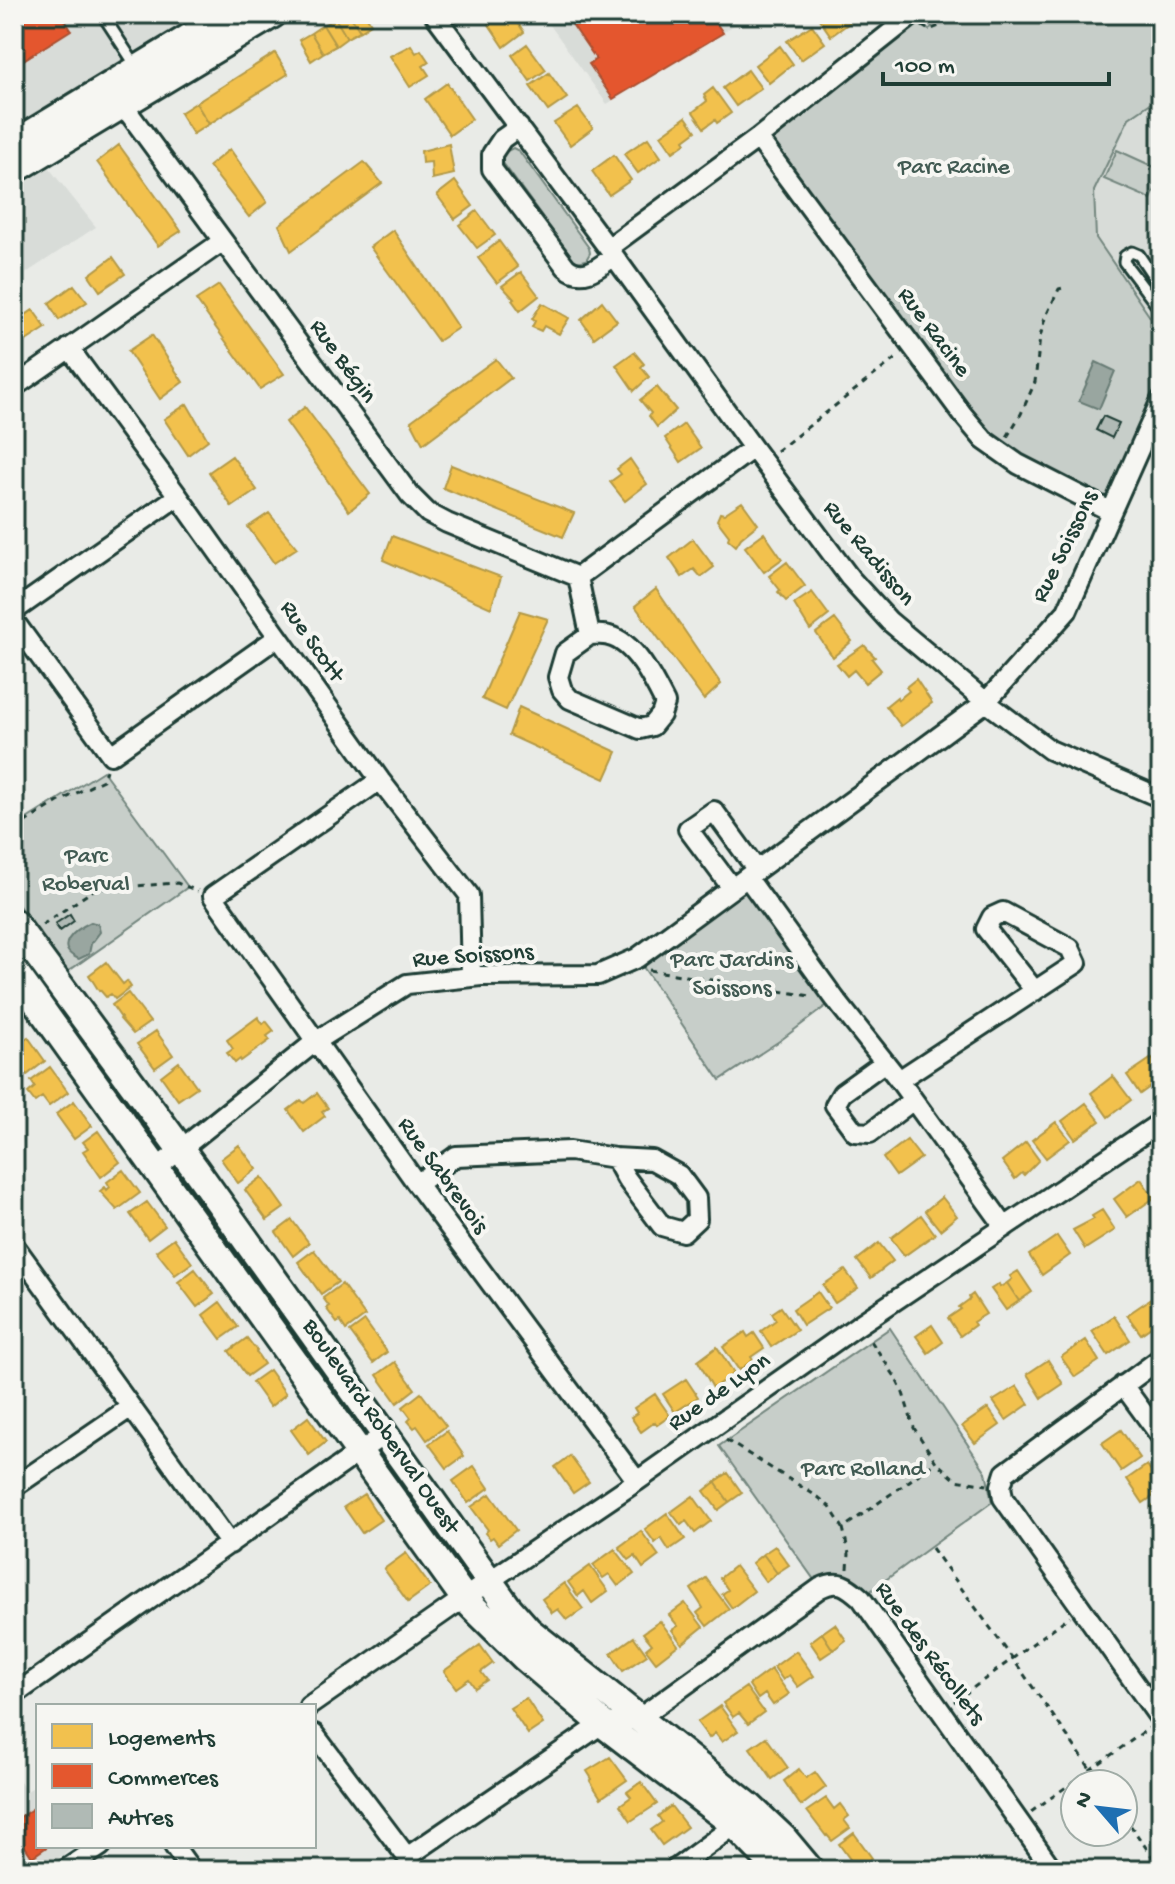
<svg xmlns="http://www.w3.org/2000/svg" width="1175" height="1884" font-family="'Gochi Hand',sans-serif">
  <style>
    .built { fill: #d8dcd8 }
    .green { fill: #c7cec9; stroke: #73867e; stroke-width: 2 }
    .water { fill: #99a6a0; stroke: #687c75; stroke-width: 2 }
    .homes { fill: #f2c14e; stroke: #b39946; stroke-width: 2 }
    .shops { fill: #e4572e; stroke: #a94f30; stroke-width: 2 }
    .building { fill: #b0bab5; stroke: #1f3d34; stroke-width: 2 }
    .lines { fill: none; stroke-linecap: round; stroke-linejoin: round }
    .lane-casing { stroke: #1f3d34; stroke-width: 15 }
    .street-casing { stroke: #1f3d34; stroke-width: 24 }
    .secondary-casing { stroke: #1f3d34; stroke-width: 32 }
    .path { stroke: #1f3d34; stroke-width: 3; stroke-dasharray: 6 6; stroke-linecap: butt }
    .lane { stroke: #f6f6f2; stroke-width: 9 }
    .street { stroke: #f6f6f2; stroke-width: 18 }
    .secondary { stroke: #f6f6f2; stroke-width: 26 }
    .labels { text-anchor: middle; dominant-baseline: central; stroke-width: 8; stroke-linejoin: round; paint-order: stroke }
    .park-label { font-size: 24px; fill: #415a52; stroke: #f6f6f2 }
    .street-label { font-size: 24px; fill: #1f3d34; stroke: #f6f6f2 }
  </style>
  <rect width="100%" height="100%" fill="#e9ebe7"/>
  <filter id="ink" filterUnits="userSpaceOnUse"><feTurbulence type="fractalNoise" baseFrequency=".0125" numOctaves="2"/><feDisplacementMap in="SourceGraphic" scale="16" xChannelSelector="R" yChannelSelector="G"/><feConvolveMatrix kernelMatrix="1 2 1 2 8 2 1 2 1" color-interpolation-filters="sRGB"/></filter>
  <g filter="url(#ink)">
    <path class="built" d="M14 14H206L14 134Z
      M542 14H752L607 104Z
      M1161 96V333L1096 238 1094 191 1129 118Z
      M49 168 96 227 14 281V190Z
      M14 1773 27 1791 38 1784V1846H76L41 1870H14Z"/>
    <path class="green" d="M941 14H1161V96L1129 118 1094 191 1096 238 1161 333V400L1110 511 984 440 758 138 909 18 929 30Z
      M513 148 519 151 589 248 590 253 586 260 578 262 574 260 503 163V153Z
      M1117 150 1161 170V176L1151 199 1104 179Z
      M103 771 188 887 67 972 14 899V827Z
      M747 877 835 999 781 1040 720 1080 637 958Z
      M890 1328 986 1472 992 1502 861 1598 820 1588 719 1446Z"/>
    <path class="water" d="M1096 362 1115 371 1099 409 1079 401Z
      M91 922 98 924 100 932 91 944 89 954 79 959C52 948 74 930 91 922Z"/>
    <path class="homes" d="M341 14H349L360 31 347 38 335 18Z
      M349 14H365L371 24 360 31Z
      M500 14H512L524 32 504 47 488 23Z
      M820 14H853L856 18 831 36 817 16Z
      M335 18 347 38 336 46 323 25Z
      M323 25 336 46 323 53 311 33Z
      M812 25 825 43 801 60 787 41Z
      M311 33 323 53 311 61 299 40Z
      M527 44 546 70 530 81 512 55Z
      M411 45 416 53 421 50 429 62 423 66 429 75 410 87 390 56Z
      M780 46 793 64 769 83 755 65Z
      M275 53 288 74 209 124 196 103Z
      M748 70 761 88 736 106 723 88Z
      M549 73 567 98 548 111 530 86Z
      M447 83 472 119 450 135 425 99Z
      M713 88 731 113 717 123 715 120 704 128 693 112 707 101 704 95Z
      M196 103 209 124 193 134 180 113Z
      M578 108 593 128 570 145 554 123Z
      M686 117 696 131 684 140 686 143 673 152 661 135Z
      M648 138 661 157 638 173 624 154Z
      M449 144 454 174 432 179 431 162 422 163 421 151Z
      M119 145 181 231 158 246 97 162Z
      M230 149 267 202 249 217 209 166Z
      M614 155 631 180 609 195 592 171Z
      M364 162 382 183 291 251 279 225Z
      M455 181 473 206 455 219 437 195Z
      M477 211 495 235 477 248 459 225Z
      M393 230 458 328 438 341 370 247Z
      M499 241 518 267 497 283 478 258Z
      M113 257 125 274 100 291 89 275Z
      M521 272 539 296 520 311 512 300 514 299 502 286Z
      M74 285 87 302 59 320 49 303Z
      M219 285 284 374 260 389 196 300Z
      M602 301 617 321 594 338 581 320Z
      M542 303 569 318 559 334 544 326 541 331 532 327 535 321 532 319Z
      M33 310 46 328 20 345 14 337V323Z
      M152 335 183 382 160 399 128 351Z
      M634 352 644 364 641 367 649 377 634 391 616 365Z
      M496 359 511 378 423 444 411 421Z
      M657 387 676 410 657 427 649 416 651 413 640 400Z
      M187 404 208 440 188 455 164 419Z
      M305 407 370 494 349 511 286 422Z
      M684 424 701 448 681 462 665 438Z
      M232 456 257 490 232 507 209 472Z
      M630 459 647 484 625 501 610 482 621 474 617 469Z
      M451 465 574 513 563 537 443 488Z
      M742 502 758 524 741 538 736 546 728 539 729 536 717 520 720 513 724 514Z
      M269 513 297 548 274 563 248 527Z
      M764 533 782 559 764 572 745 547Z
      M392 536 501 577 491 608 383 560Z
      M693 539 714 567 701 577 694 569 682 577 669 558Z
      M787 562 805 586 786 601 778 592 780 590 769 576Z
      M656 589 721 684 704 700 635 606Z
      M812 592 829 615 810 630 794 604Z
      M520 611 548 619 506 710 482 699Z
      M835 619 852 641 833 657 816 633Z
      M864 645 875 657 872 659 881 670 865 683 854 670 847 676 837 664Z
      M916 679 932 703 901 726 886 706 897 697 898 700 909 691 906 687Z
      M519 707 617 752 605 779 509 735Z
      M106 962 123 984 127 981 131 987 115 999 111 994 106 997 100 990 99 991 89 975Z
      M128 993 150 1022 133 1034 120 1019 121 1018 112 1005Z
      M258 1017 263 1024 266 1021 274 1031 267 1036 270 1040 241 1061 240 1059 235 1063 227 1053 233 1049 227 1040Z
      M156 1031 173 1055 155 1068 137 1044Z
      M28 1037 45 1061 27 1075 14 1058V1047Z
      M1152 1058 1161 1071V1079L1140 1094 1127 1075Z
      M179 1062 197 1087 178 1100 161 1076Z
      M50 1067 68 1092 49 1106 42 1097 35 1102 28 1093 35 1087 31 1081Z
      M1113 1076 1131 1100 1108 1117 1091 1093Z
      M317 1093 328 1108 322 1112 325 1116 304 1132 288 1110 301 1100 304 1103Z
      M74 1101 92 1126 74 1139 56 1114Z
      M1086 1103 1100 1121 1075 1139 1062 1121Z
      M1056 1122 1070 1140 1046 1158 1032 1140Z
      M98 1131 120 1162 101 1177 83 1151 88 1148 83 1142Z
      M907 1140 921 1158 896 1176 883 1158Z
      M1026 1142 1039 1160 1024 1175 1022 1173 1015 1179 1002 1161Z
      M239 1145 257 1169 238 1183 221 1159Z
      M123 1170 140 1193 117 1210 100 1191 105 1187 107 1190 110 1187 107 1182Z
      M262 1177 284 1208 267 1220 245 1190Z
      M1141 1179 1154 1198 1127 1217 1114 1199Z
      M942 1197 957 1216 940 1230 925 1211Z
      M147 1202 165 1226 148 1239 130 1214Z
      M1102 1210 1115 1230 1085 1249 1073 1230 1094 1219 1092 1216Z
      M921 1215 935 1234 904 1256 891 1238Z
      M292 1220 309 1243 293 1256 276 1232Z
      M1057 1236 1070 1255 1042 1275 1029 1255Z
      M174 1238 192 1263 175 1275 156 1251Z
      M879 1243 893 1261 871 1278 857 1260Z
      M314 1250 338 1282 321 1294 298 1262Z
      M195 1269 214 1294 197 1307 178 1282Z
      M845 1270 858 1288 835 1303 823 1285Z
      M1018 1271 1032 1292 1019 1301 1007 1283 1012 1279 1010 1276Z
      M1007 1283 1019 1301 1006 1310 991 1289 999 1284 1000 1287Z
      M342 1284 365 1316 346 1330 340 1321 337 1323 326 1308 329 1306 323 1298Z
      M818 1292 829 1308 803 1325 793 1309Z
      M973 1294 986 1314 973 1322 975 1325 960 1336 948 1318 961 1309 959 1307 970 1299 969 1297Z
      M1152 1298 1161 1310V1320L1141 1334 1127 1315Z
      M220 1302 238 1327 221 1339 203 1315Z
      M781 1307 797 1330 771 1347 761 1331 776 1320 772 1313Z
      M1114 1316 1130 1340 1108 1355 1092 1331Z
      M365 1321 387 1352 373 1363 350 1332Z
      M932 1325 943 1342 928 1353 916 1336Z
      M745 1332 748 1337 754 1333 764 1348 751 1357 753 1360 739 1370 723 1347Z
      M247 1338 257 1351 256 1352 264 1364 247 1376 229 1351Z
      M1086 1340 1099 1361 1075 1377 1061 1357Z
      M717 1347 734 1373 713 1388 698 1361Z
      M1048 1360 1063 1384 1042 1398 1027 1374Z
      M395 1362 415 1389 397 1403 377 1375Z
      M269 1370 286 1394 270 1407 252 1382Z
      M686 1379 698 1397 675 1412 663 1394Z
      M1017 1386 1029 1404 1006 1420 993 1401Z
      M421 1393 446 1426 427 1440 417 1426 414 1428 408 1421 411 1418 403 1407Z
      M655 1394 670 1416 657 1425 655 1422 641 1432 631 1417 637 1413 634 1408Z
      M988 1408 1000 1425 975 1443 962 1426Z
      M308 1417 326 1442 309 1455 291 1430Z
      M1121 1430 1140 1458 1121 1471 1102 1443Z
      M447 1431 464 1456 447 1468 429 1444Z
      M570 1456 589 1482 573 1493 555 1467Z
      M1147 1465 1161 1486V1491L1143 1503 1127 1479Z
      M474 1466 489 1488 468 1503 453 1481Z
      M728 1473 742 1493 729 1502 715 1482Z
      M715 1482 729 1502 718 1510 704 1491Z
      M364 1494 381 1520 362 1533 344 1507Z
      M490 1494 516 1530 498 1544 493 1537 490 1539 485 1533 488 1530 471 1507Z
      M693 1496 711 1521 695 1533 686 1521 681 1525 671 1512Z
      M1161 1499V1521L1151 1507Z
      M667 1513 685 1539 669 1550 661 1538 655 1543 645 1529Z
      M641 1531 659 1556 643 1568 635 1556 629 1560 619 1547Z
      M775 1546 789 1565 777 1573 763 1554Z
      M615 1549 634 1574 618 1586 609 1574 603 1578 593 1565Z
      M406 1553 430 1586 408 1602 384 1569Z
      M763 1554 777 1573 766 1582 752 1563Z
      M590 1566 608 1591 592 1603 584 1591 578 1596 568 1582Z
      M735 1566 754 1591 732 1608 722 1594 728 1590 720 1578Z
      M706 1578 729 1609 707 1626 697 1613 703 1608 691 1589Z
      M564 1583 583 1609 567 1620 558 1609 552 1613 542 1599Z
      M685 1603 703 1627 682 1644 672 1630 678 1626 669 1615Z
      M660 1621 678 1645 656 1662 646 1649 652 1644 643 1633Z
      M835 1624 846 1640 833 1650 822 1633Z
      M822 1633 833 1650 821 1658 810 1642Z
      M634 1637 647 1655 623 1671 611 1653Z
      M480 1645 493 1663 481 1672 487 1680 475 1688 469 1679 456 1688 444 1671Z
      M796 1651 814 1676 798 1687 789 1675 783 1680 774 1667Z
      M771 1669 789 1694 773 1705 765 1694 758 1699 749 1685Z
      M746 1687 764 1712 748 1724 739 1713 733 1717 723 1703Z
      M526 1698 543 1724 528 1734 510 1708Z
      M720 1706 738 1731 722 1742 715 1733 709 1738 697 1722Z
      M766 1737 788 1768 772 1779 750 1748Z
      M610 1757 627 1780 601 1798 590 1781 592 1779 587 1771Z
      M799 1769 806 1778 815 1772 826 1787 801 1806 784 1781Z
      M641 1782 657 1804 631 1821 620 1805 631 1797 627 1792Z
      M826 1798 834 1809 840 1804 849 1816 844 1820 850 1828 832 1841 827 1835 826 1836 807 1811Z
      M671 1806 687 1827 662 1845 651 1830 662 1822 658 1816Z
      M854 1833 872 1858 857 1869 839 1844Z"/>
    <path class="shops" d="M14 14H61L71 30 14 66Z
      M565 14H710L723 33 613 99 589 64 596 59Z
      M38 1805V1846H48L32 1857 16 1833 14 1834V1821Z"/>
    <path class="building" d="M1103 416 1119 423 1112 438 1096 430Z
      M70 914 74 921 60 931 55 924Z"/>
    <g class="lines">
      <defs>
        <path id="lane" d="M102 14 136 66
          M1161 288 1139 255 1132 252 1125 256 1124 262 1161 311"/>
        <path id="street" d="M434 14 614 256 753 448 850 578 889 621 986 702 1050 750 1161 798
          M123 105 410 495 428 513 447 523 578 577 753 448
          M519 127 502 139 492 154V169L566 267C583 282 599 267 614 256
          M758 138 963 415 984 440 1018 464 1110 511
          M608 248 758 138 909 18 910 14
          M69 348 178 496 380 780 469 895 471 977
          M14 387 223 241
          M578 577 590 635
          M14 611 178 496
          M14 621 111 755 278 637
          M590 635C596 635 604 634 609 636 635 642 654 681 665 703L661 715 652 726 640 729 570 699 562 690 558 677 565 653Z
          M380 780 213 896 417 1184 637 1481
          M747 877 835 999 899 1080 1005 1227
          M732 888 688 829 714 811 757 870
          M885 1062 842 1093 835 1105 855 1132 870 1133 913 1100
          M899 1080 1077 963 1070 948 1003 912 992 917 986 929 1035 991
          M156 1169 315 1042 407 984 481 976 598 975 637 958 986 702 1067 611 1161 400
          M417 1184 456 1156 570 1151 615 1158 652 1160 679 1175 696 1198 697 1219 683 1232 662 1226 626 1178 615 1158
          M14 1245 230 1544
          M1161 1358 1005 1473 1001 1486 1003 1498 1161 1720
          M1123 1385 1161 1437
          M14 1487 131 1407
          M14 1695 385 1434
          M309 1706 464 1598 637 1481 857 1326 1161 1122
          M314 1734 407 1857 593 1730 603 1724 638 1719 820 1588C839 1579 846 1585 861 1598L1053 1870
          M174 1846 191 1870
          M65 1870 101 1846
          M674 1870 735 1825"/>
        <path id="secondary" d="M14 144 228 14
          M14 170 273 14
          M14 923 196 1170 507 1606 529 1631 750 1807 784 1839 810 1870
          M14 971 464 1598 524 1657 603 1724 735 1825 779 1870"/>
      </defs>
      <use href="#lane" class="lane-casing"/>
      <use href="#street" class="street-casing"/>
      <use href="#secondary" class="secondary-casing"/>
      <path class="path" d="M64 19 73 14
        M922 26 929 30 942 25 952 14
        M1007 437 1021 414 1035 382 1040 337 1045 318 1059 289 1063 288
        M777 451 900 355
        M14 829 58 802 103 780 106 770
        M42 925 95 889 177 883 198 891
        M649 970 811 996
        M871 1341 894 1375 903 1393 914 1428 936 1462 956 1480 987 1485
        M726 1440 818 1497 830 1507 843 1528
        M932 1548 1013 1659 1101 1784
        M848 1569 849 1554 843 1528 936 1462
        M954 1702 1070 1616
        M1031 1812 1149 1728
        M1123 1815 1161 1869"/>
      <use href="#lane" class="lane"/>
      <use href="#street" class="street"/>
      <use href="#secondary" class="secondary"/>
    </g>
  </g>
  <g class="labels">
    <g class="park-label">
      <text x="954" y="168">Parc Racine</text>
      <text x="86" y="857">Parc<tspan x="86" dy="28">Roberval</tspan></text>
      <text x="732" y="961">Parc Jardins<tspan x="732" dy="28">Soissons</tspan></text>
      <text x="863" y="1470">Parc Rolland</text>
    </g>
    <g class="street-label">
      <text transform="translate(933 333) rotate(53)">Rue Racine</text>
      <text transform="translate(342 362) rotate(54)">Rue Bégin</text>
      <text transform="translate(1066 547) rotate(-64)">Rue Soissons</text>
      <text transform="translate(868 554) rotate(50)">Rue Radisson</text>
      <text transform="translate(311 642) rotate(55)">Rue Scott</text>
      <text transform="translate(473 957) rotate(-4)">Rue Soissons</text>
      <text transform="translate(442 1176) rotate(54)">Rue Sabrevois</text>
      <text transform="translate(720 1393) rotate(-35)">Rue de Lyon</text>
      <text transform="translate(380 1427) rotate(55)">Boulevard Roberval Ouest</text>
      <text transform="translate(929 1654) rotate(54)">Rue des Récollets</text>
    </g>
  </g>
  <rect width="1175" height="1884" fill="none" stroke="#f6f6f2" stroke-width="48"/>
  <rect x="24" y="24" width="1127" height="1836" fill="none" stroke="#1f3d34" stroke-width="3" filter="url(#ink)"/>
  <rect x="36" y="1704" width="280" height="144" fill="#f6f6f2" stroke="#a0aca6" stroke-width="2"/>
  <rect x="52" y="1724" width="40" height="24" fill="#f2c14e" stroke="#a0aca6" stroke-width="2"/>
  <text x="108" y="1744" font-size="24" fill="#1f3d34">Logements</text>
  <rect x="52" y="1764" width="40" height="24" fill="#e4572e" stroke="#a0aca6" stroke-width="2"/>
  <text x="108" y="1784" font-size="24" fill="#1f3d34">Commerces</text>
  <rect x="52" y="1804" width="40" height="24" fill="#b0bab5" stroke="#a0aca6" stroke-width="2"/>
  <text x="108" y="1824" font-size="24" fill="#1f3d34">Autres</text>
  <g transform="translate(1099 1808) rotate(298)"><circle r="38" fill="#f6f6f2" stroke="#a0aca6" stroke-width="2"/>
  <path d="M0-6L14 30L0 20L-14 30Z" fill="#1f6fb2"/>
  <text y="-12" font-size="22" font-weight="bold" text-anchor="middle" fill="#1f3d34">N</text>
  </g>
  <path d="M883 72v12h226v-12" fill="none" stroke="#1f3d34" stroke-width="4"/>
  <text x="895" y="72" font-size="24" fill="#1f3d34" stroke="#f6f6f2" stroke-width="6" paint-order="stroke">100 m</text>
</svg>
